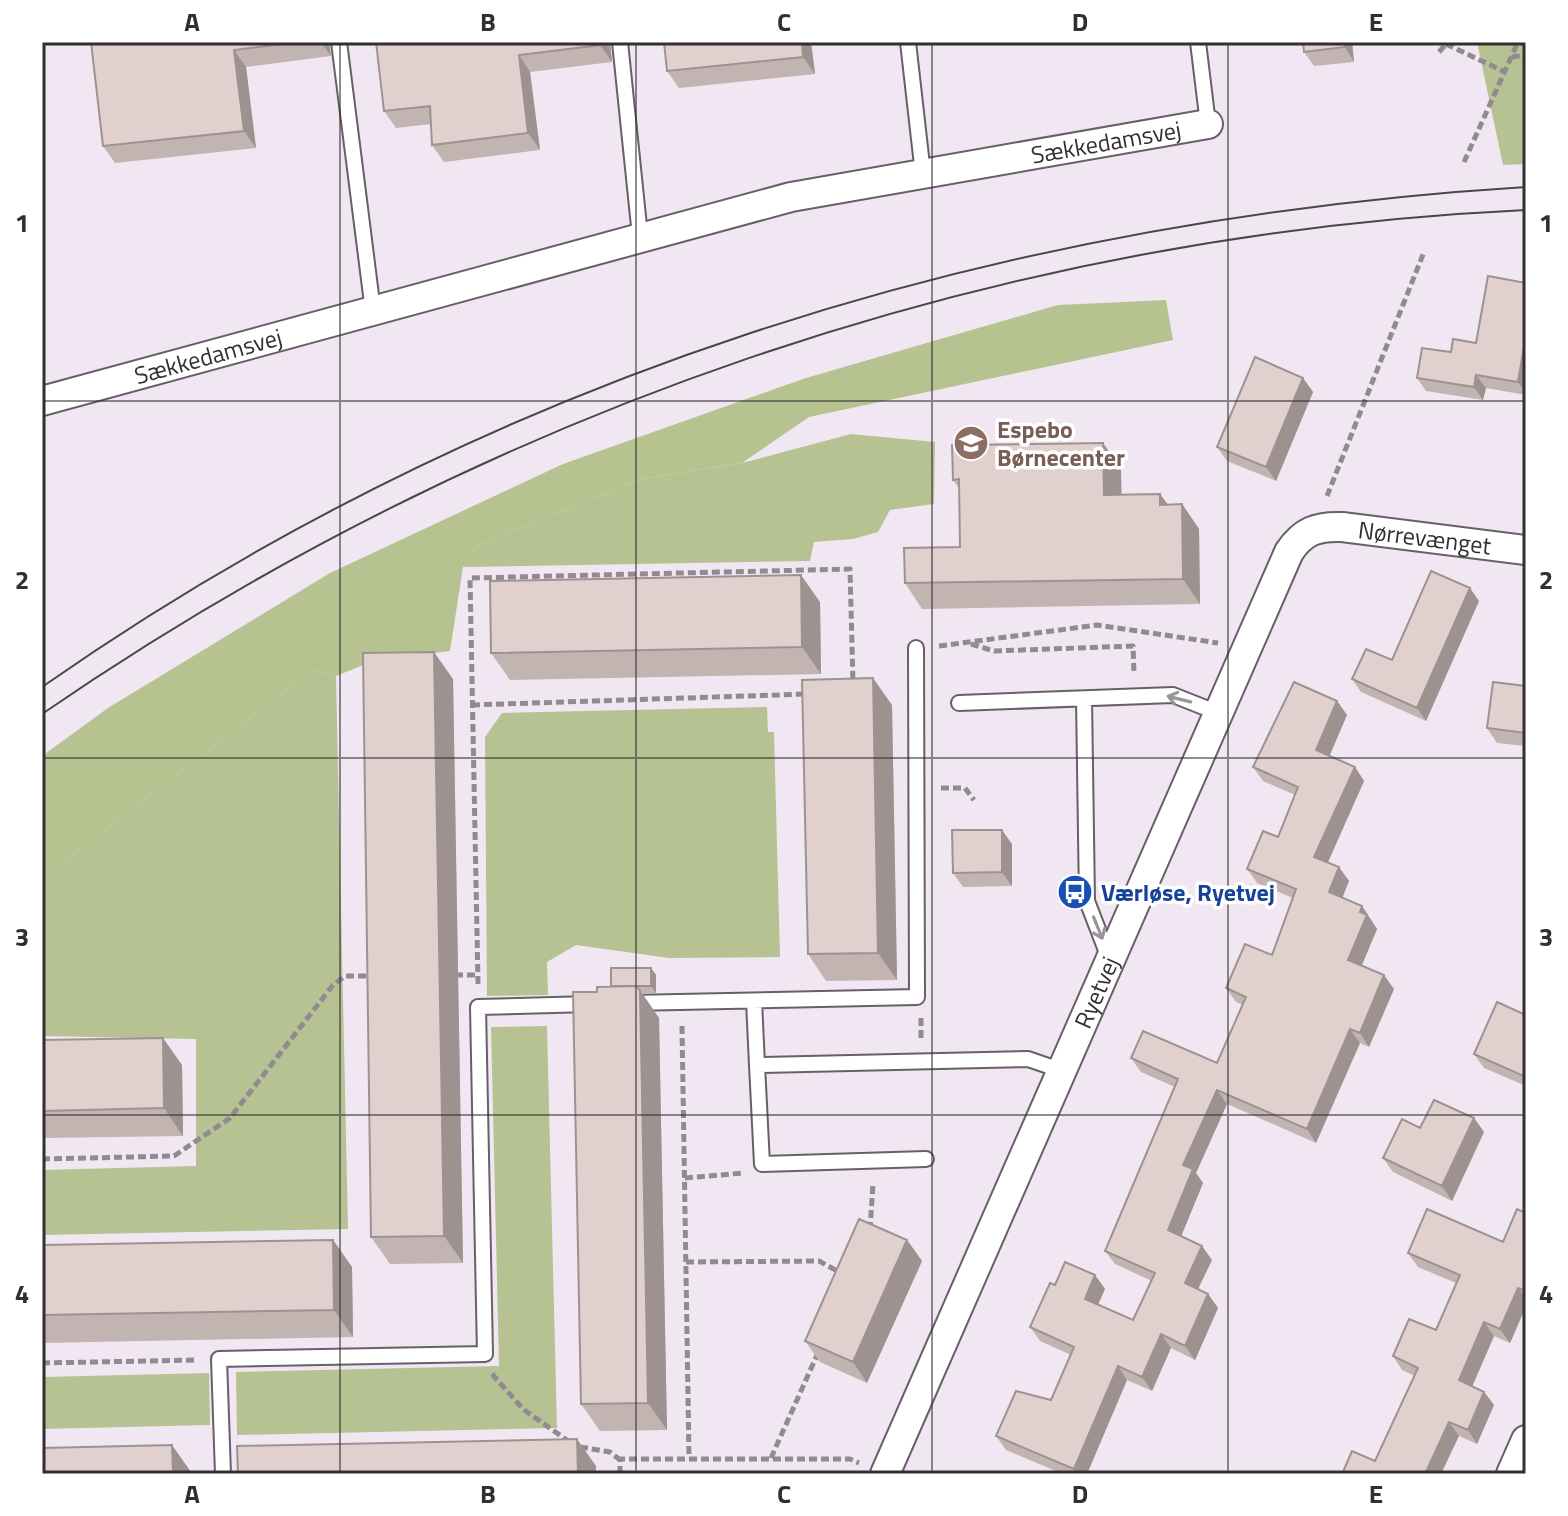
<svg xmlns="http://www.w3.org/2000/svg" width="1568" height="1516" font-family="'Titillium Web',sans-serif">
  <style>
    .green { fill: #b6c292 }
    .forest { fill: #b6c390 }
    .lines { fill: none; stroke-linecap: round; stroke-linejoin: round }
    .service-casing { stroke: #685f68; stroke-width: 18 }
    .minor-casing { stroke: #685f68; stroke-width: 32 }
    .path { stroke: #918a91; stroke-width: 5; stroke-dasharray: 8 4; stroke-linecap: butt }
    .service { stroke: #fff; stroke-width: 14 }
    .minor { stroke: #fff; stroke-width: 28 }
    .tram { stroke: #4a454a; stroke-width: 2 }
    .wall { fill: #c2b4b1 }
    .shaded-wall { fill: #9e9290 }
    .building { fill: #e1d1ce; stroke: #9e9290; stroke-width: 2 }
    .oneway { stroke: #989698 }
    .grid { fill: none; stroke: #322e32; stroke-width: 2; stroke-opacity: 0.55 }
    .labels { text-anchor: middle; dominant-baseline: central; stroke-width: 7; stroke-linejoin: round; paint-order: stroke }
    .street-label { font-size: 24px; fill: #322e32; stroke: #fff }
    .education-label { font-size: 24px; font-weight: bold; fill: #785e54; stroke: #fff; text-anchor: start }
    .transit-label { font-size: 24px; font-weight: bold; fill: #164399; stroke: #fff; text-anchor: start }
    .neatline { fill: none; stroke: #322e32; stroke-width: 3 }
    .grid-label { font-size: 26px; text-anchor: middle; font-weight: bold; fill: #322e32 }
  </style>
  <rect width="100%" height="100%" fill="#f1e7f2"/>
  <path class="green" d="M1477 42H1526V164L1503 165Z
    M851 434 935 442 934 504 890 510 878 532 853 539 814 542 810 561 463 567 480 544 642 479 742 463Z
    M313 669 336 676 348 1229 42 1235V1170L196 1166V1039L42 1036V879Z
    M767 707 768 732H774L780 957 669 958 576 945 547 962 548 995 487 996 485 737 502 713Z
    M547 1026 557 1428 237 1435 236 1372 499 1366 491 1027Z
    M209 1373 210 1425 42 1429V1377Z"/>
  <path class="forest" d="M1166 300 1173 340 809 417 742 463 642 479 480 544 463 567 450 651 376 660 336 676 313 669 42 879V756L108 708 330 573 563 464 806 378 1058 305Z"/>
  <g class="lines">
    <defs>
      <path id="service" d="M339 42 373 311
        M620 42 640 236
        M908 42 923 174
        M1198 42 1208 124
        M1084 699 1087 901 1109 958
        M959 703 1173 695 1221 714
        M754 1001 757 1065
        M630 1003 917 997 916 648
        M926 1159 762 1164 757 1065 1028 1059 1063 1071
        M223 1474 219 1359 485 1354 478 1007 590 1004"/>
      <g id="minor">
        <path id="s1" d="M42 401 791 197 1208 124"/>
        <path id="s2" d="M885 1474 1289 552C1303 531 1317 526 1342 527L1526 550"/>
        <path d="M1511 1474 1526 1440"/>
      </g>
    </defs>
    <use href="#service" class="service-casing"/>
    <use href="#minor" class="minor-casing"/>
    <path class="path" d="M1446 44 1505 72
      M1439 52 1447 43
      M1512 57 1526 55
      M1464 162 1518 42
      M1327 496 1424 252
      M971 644 994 651 1133 646 1134 673
      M939 646 1097 625 1218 643
      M472 705 807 694
      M941 788H965L974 800
      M455 975H478
      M478 984 470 578 850 569 853 684
      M921 1018V1040
      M682 1026 689 1457
      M42 1159 174 1156 230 1118 333 985 345 976H373
      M685 1178 743 1173
      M870 1230 873 1184
      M686 1262 819 1261 839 1272
      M42 1363 198 1360
      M492 1374 523 1409 571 1443
      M580 1447 610 1452 619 1459
      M771 1458 818 1353
      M620 1474V1459H850L859 1463"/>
    <use href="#service" class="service"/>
    <use href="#minor" class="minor"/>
    <path class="tram" d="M42 687C484 378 991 220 1526 187
      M42 714C481 412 993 235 1526 210"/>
  </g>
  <path class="wall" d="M91 42H329L331 56 246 67 256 148 115 163 103 146Z
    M376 42H610L612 62 530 72 540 150 444 162 432 145 431 124 396 128 384 111Z
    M811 42 815 74 679 88 667 71Z
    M1303 42H1352L1354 62 1314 66 1304 52Z
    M1526 283V395L1486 388 1483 400 1426 391 1417 378 1451 352 1476 343Z
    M1303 378 1313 392 1276 481 1227 461 1217 447Z
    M1103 443 1121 468V494H1160L1168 505 1182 504 1199 529 1200 604 922 609 905 583 960 547 959 488 953 480Z
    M1479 601 1426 721 1361 692 1352 679 1392 660Z
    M820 602 821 674 510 680 491 653Z
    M453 679 463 1263 390 1264 371 1237Z
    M1526 686V746L1497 743 1487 728Z
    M1337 701 1347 715 1329 756 1355 767 1364 781 1328 862 1349 881 1342 898 1362 906 1377 929 1362 965 1394 989 1369 1047 1360 1043 1316 1143 1227 1104 1196 1173 1203 1183 1181 1236 1212 1260 1198 1289 1208 1294 1218 1308 1195 1360 1171 1348 1152 1391 1127 1380 1087 1474H1063L1006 1450 996 1436 1051 1400 1071 1355 1040 1341 1030 1327 1055 1285 1095 1275 1105 1289 1098 1305 1133 1320 1152 1281 1115 1264 1105 1251 1175 1087 1141 1072 1131 1058 1217 1063 1243 1005 1236 1002 1226 988 1272 955 1293 898 1257 883 1247 869 1278 837 1295 795 1263 781 1253 767Z
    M892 705 897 980 826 981 808 954Z
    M1012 844V886L963 887 953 873Z
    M651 968 656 975V993H642L659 1018 667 1430 600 1431 581 1404 597 992Z
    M1526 1015V1086L1484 1068 1474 1054Z
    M42 1040 182 1065 183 1136 42 1138Z
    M1474 1118 1484 1132 1452 1201 1393 1172 1383 1158Z
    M1526 1213V1306L1510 1343 1494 1336 1472 1386 1484 1392 1494 1405 1477 1444 1459 1436 1375 1461 1415 1376 1402 1370 1393 1356 1436 1330 1456 1283 1418 1267 1408 1253 1503 1242Z
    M333 1240 352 1267 353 1337 42 1343V1245Z
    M907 1240 922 1261 867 1383 820 1362 805 1341Z"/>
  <path class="shaded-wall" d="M321 42H329L331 56Z
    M600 42H610L612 62 600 45Z
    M802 42H811L815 74 803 57Z
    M1344 42H1352L1354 62 1345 47Z
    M234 50 246 67 256 148 244 131Z
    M519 55 530 72 540 150 528 133Z
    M1526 334V394L1518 382Z
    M1476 375 1486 388 1483 400 1474 387Z
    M1303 378 1313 392 1276 481 1266 467Z
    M1103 443 1121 468 1122 520 1104 495Z
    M1160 494 1178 519 1160 505Z
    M1182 504 1199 529 1200 604 1183 579Z
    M801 575 820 602 821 674 802 647Z
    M1470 588 1479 601 1426 721 1417 708Z
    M434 652 453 679 463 1263 444 1236Z
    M873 678 892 705 897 980 878 953Z
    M1337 701 1347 715 1326 764 1316 750Z
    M1355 767 1364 781 1324 871 1314 857Z
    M1002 830 1012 844V886L1002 872Z
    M1339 867 1349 881 1339 906 1329 892Z
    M1362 906 1377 929 1358 974 1348 960Z
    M651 968 656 975V993L651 986Z
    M1384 975 1394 989 1369 1047 1360 1033Z
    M637 986 659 1018 667 1430 648 1403Z
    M1350 1029 1360 1043 1316 1143 1307 1129Z
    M163 1038 182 1065 183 1136 164 1108Z
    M1217 1090 1227 1104 1196 1173 1203 1183 1178 1244 1168 1230 1183 1165Z
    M1474 1118 1484 1132 1452 1201 1442 1186Z
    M333 1240 352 1267 353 1337 334 1310Z
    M907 1240 922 1261 867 1383 853 1362Z
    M1202 1246 1212 1260 1194 1297 1185 1283Z
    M1095 1275 1105 1289 1094 1313 1085 1299Z
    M1518 1288 1526 1299V1306L1510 1343 1500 1329Z
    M1208 1294 1218 1308 1195 1360 1185 1346Z
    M1484 1322 1494 1336 1469 1394 1459 1380Z
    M1161 1334 1171 1348 1152 1391 1142 1377Z
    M1118 1366 1127 1380 1087 1474H1077L1074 1469Z
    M1484 1392 1494 1405 1477 1444 1468 1430Z
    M1449 1422 1459 1436 1441 1474H1425Z
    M577 1439 596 1466V1474H578Z
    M172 1445 191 1472V1474H173Z"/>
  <path class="building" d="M91 42H298L234 50 244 131 103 146Z
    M376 42H600V45L519 55 528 133 432 145 430 106 384 111Z
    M664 42H802L803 57 667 71Z
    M1303 42H1344L1345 47 1304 52Z
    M1488 276 1526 283V334L1518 382 1476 375 1474 387 1417 378 1422 348 1451 352 1453 339 1476 343Z
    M1255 357 1303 378 1266 467 1217 447Z
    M1103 443 1104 495 1160 494V505L1182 504 1183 579 905 583 904 548 960 547 959 479 953 480 952 445Z
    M1431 571 1470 588 1417 708 1352 679 1366 649 1392 660Z
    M801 575 802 647 491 653 490 581Z
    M434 652 444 1236 371 1237 363 653Z
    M873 678 878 953 808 954 802 680Z
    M1294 682 1337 701 1316 750 1355 767 1314 857 1339 867 1329 892 1362 906 1360 912 1367 915 1348 960 1384 975 1360 1033 1350 1029 1307 1129 1217 1090 1183 1165 1193 1169 1168 1230 1202 1246 1185 1283 1208 1294 1185 1346 1161 1334 1142 1377 1118 1366 1074 1469 996 1436 1016 1391 1051 1400 1074 1347 1030 1327 1050 1283 1055 1285 1065 1262 1095 1275 1085 1299 1133 1320 1155 1273 1105 1251 1178 1079 1131 1058 1143 1031 1217 1063 1246 997 1226 988 1245 944 1272 955 1296 889 1247 869 1263 831 1278 837 1298 787 1253 767Z
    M1493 682 1526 686V733L1487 728Z
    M952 830H1002V872L953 873Z
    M611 968H651V986H611Z
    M637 986 640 991 648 1403 581 1404 573 992H597V987Z
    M1497 1002 1526 1015V1077L1474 1054Z
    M163 1038 164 1108 42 1111V1040Z
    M1434 1100 1474 1118 1442 1186 1383 1158 1402 1119 1420 1128Z
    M1427 1209 1503 1242 1517 1209 1526 1213V1291L1518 1288 1500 1329 1484 1322 1459 1380 1484 1392 1468 1430 1449 1422 1425 1474H1342L1352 1451 1375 1461 1418 1368 1393 1356 1409 1319 1436 1330 1460 1275 1408 1253Z
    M859 1219 907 1240 853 1362 805 1341Z
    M333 1240 334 1310 42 1315V1245Z
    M577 1439 578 1474H238L237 1446Z
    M172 1445 173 1474H42V1448Z"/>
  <defs><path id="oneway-shaft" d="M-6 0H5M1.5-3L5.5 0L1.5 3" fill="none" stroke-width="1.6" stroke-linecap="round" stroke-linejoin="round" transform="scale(2)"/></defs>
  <g class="oneway">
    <use href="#oneway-shaft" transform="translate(1179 699) rotate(-166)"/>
    <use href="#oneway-shaft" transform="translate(1098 928) rotate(68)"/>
  </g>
  <path class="grid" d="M340 42V1474M636 42V1474M932 42V1474M1228 42V1474M42 401H1526M42 758H1526M42 1115H1526"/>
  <defs>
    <symbol id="school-disc" viewBox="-11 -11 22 22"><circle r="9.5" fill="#8d6e63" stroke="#fff"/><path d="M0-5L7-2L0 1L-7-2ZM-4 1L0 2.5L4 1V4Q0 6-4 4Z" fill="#fff"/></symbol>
    <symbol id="bus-disc" viewBox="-11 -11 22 22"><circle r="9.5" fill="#1a4fb4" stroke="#fff"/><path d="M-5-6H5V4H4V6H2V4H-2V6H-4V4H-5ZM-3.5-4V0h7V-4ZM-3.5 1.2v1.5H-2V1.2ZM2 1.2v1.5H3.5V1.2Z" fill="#fff"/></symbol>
  </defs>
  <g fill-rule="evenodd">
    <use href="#school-disc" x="951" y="423" width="40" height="40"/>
    <use href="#bus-disc" x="1055" y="872" width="40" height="40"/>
  </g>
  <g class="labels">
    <g class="street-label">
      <text stroke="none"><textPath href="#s1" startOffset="1096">Sækkedamsvej</textPath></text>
      <text stroke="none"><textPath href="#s1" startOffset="172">Sækkedamsvej</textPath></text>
      <text stroke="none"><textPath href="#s2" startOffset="1152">Nørrevænget</textPath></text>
      <text stroke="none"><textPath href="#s2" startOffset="526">Ryetvej</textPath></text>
    </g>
    <g class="education-label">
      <text x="997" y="429">Espebo<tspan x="997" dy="28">Børnecenter</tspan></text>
    </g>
    <g class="transit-label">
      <text x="1101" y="892">Værløse, Ryetvej</text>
    </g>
  </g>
  <rect width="1568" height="1516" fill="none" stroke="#ffffff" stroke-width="88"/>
  <rect x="44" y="44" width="1480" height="1428" class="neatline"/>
  <g class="grid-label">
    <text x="192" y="31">A</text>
    <text x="488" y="31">B</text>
    <text x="784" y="31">C</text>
    <text x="1080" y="31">D</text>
    <text x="1376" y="31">E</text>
    <text x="22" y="232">1</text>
    <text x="1546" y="232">1</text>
    <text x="22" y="589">2</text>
    <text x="1546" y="589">2</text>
    <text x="22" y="946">3</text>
    <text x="1546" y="946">3</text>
    <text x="22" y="1303">4</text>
    <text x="1546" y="1303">4</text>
    <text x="192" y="1503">A</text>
    <text x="488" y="1503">B</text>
    <text x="784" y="1503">C</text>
    <text x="1080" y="1503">D</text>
    <text x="1376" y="1503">E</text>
  </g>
</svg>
